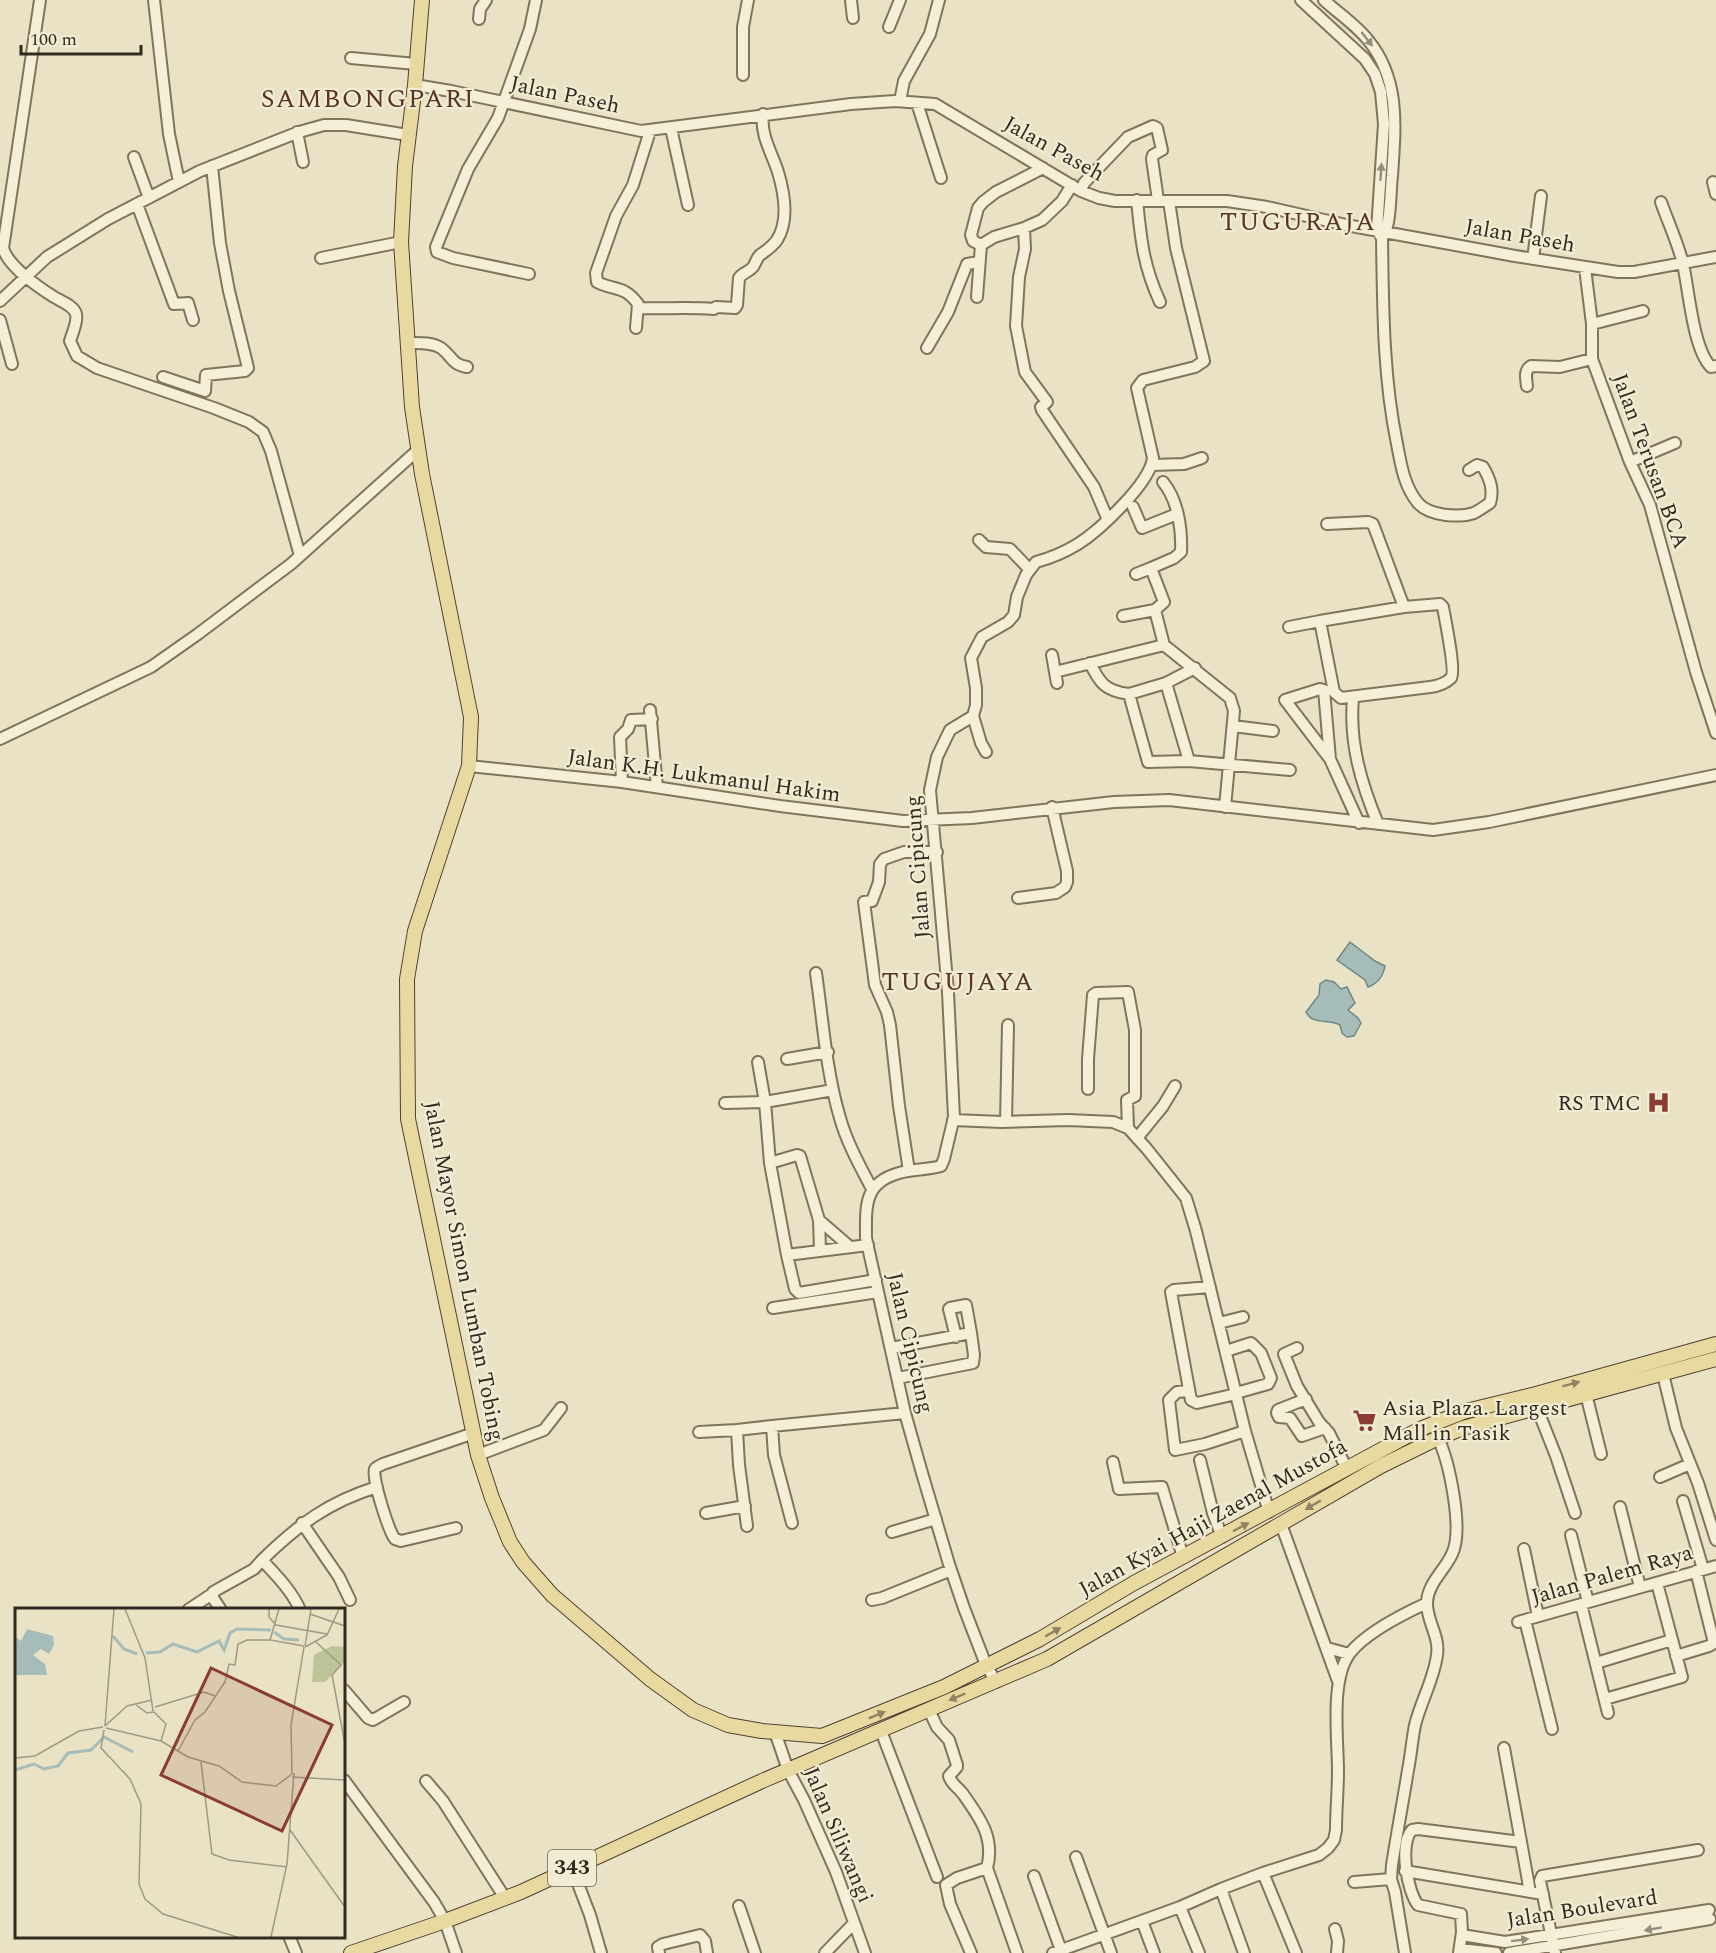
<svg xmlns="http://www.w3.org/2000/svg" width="1716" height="1953" font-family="Spectral,serif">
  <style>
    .water { fill: #a6bcb8; stroke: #6e8985; stroke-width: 1.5 }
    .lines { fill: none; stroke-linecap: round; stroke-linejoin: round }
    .minor-casing { stroke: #81745d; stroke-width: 14 }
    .major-casing { stroke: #504231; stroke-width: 16 }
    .minor { stroke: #f5efd7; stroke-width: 10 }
    .major { stroke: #e8d9a0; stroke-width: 14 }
    .oneway { fill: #948d7b }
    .oneway2 { fill: #8e8260 }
    .labels { text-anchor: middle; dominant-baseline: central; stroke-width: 4.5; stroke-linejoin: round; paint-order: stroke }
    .shield { fill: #f1ecd3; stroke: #6c6555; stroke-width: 1.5 }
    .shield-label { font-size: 21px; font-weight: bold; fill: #332b1f }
    .street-label { font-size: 22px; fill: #332b1f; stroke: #f1ecd3 }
    .poi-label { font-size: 22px; fill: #332b1f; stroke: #f1ecd3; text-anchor: end }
    .quarter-label { font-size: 26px; letter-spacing: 1.5px; fill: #5b3523; stroke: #f1ecd3 }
    .inset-river { fill: none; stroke: #a6bcb8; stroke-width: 3 }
    .inset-road { fill: none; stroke: #a09983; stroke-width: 1.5 }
    .view { fill: #8a3c34; fill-opacity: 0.15; stroke: #8a3c34; stroke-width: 3 }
    .inset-edge { fill: none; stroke: #332b1f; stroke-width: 3 }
  </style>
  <rect width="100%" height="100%" fill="#e9e2c5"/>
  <path class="water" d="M1350 942 1375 961 1385 966C1383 977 1378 983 1368 987L1365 980 1337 960Z
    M1326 980 1334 982 1341 989 1347 987 1355 1003 1348 1010 1358 1018 1361 1023 1354 1036 1347 1037 1342 1033 1340 1025C1328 1018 1313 1026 1306 1012L1319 995 1320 984Z"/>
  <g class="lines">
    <defs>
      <path id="minor" d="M40 0 3 248C8 266 38 287 54 297 61 301 74 306 76 314 78 322 72 334 70 341L77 356 97 368 214 408 249 422 263 432 271 451 300 556
        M154 0 169 134 179 182
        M851 0 853 18
        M1301 0 1365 59 1375 74 1381 92 1384 124 1377 230 1382 238C1383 307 1383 376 1397 444 1401 465 1404 486 1418 503 1429 516 1459 518 1474 513 1480 510 1485 506 1490 503 1494 490 1490 479 1483 467L1477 465 1469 470
        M1324 0C1338 13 1356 25 1368 40 1401 80 1395 129 1392 176 1390 192 1391 222 1384 235
        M479 19 480 9 486 0
        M889 27 900 0
        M351 58 416 64
        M743 75V27L748 0
        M415 85 451 91 641 131 851 104 895 101 935 104 1081 191 1099 198 1115 201H1227L1267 207 1346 225 1515 256 1618 272H1634L1716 257
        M900 101 904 81 930 34 939 0
        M917 103 941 178
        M671 128 688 205
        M297 132 303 162
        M134 157 149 198
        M1713 182 1716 194
        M1081 191 1084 183 1128 137 1153 126 1157 128 1162 150 1153 155 1152 159 1158 200
        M1137 200C1141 240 1143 265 1160 302
        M1661 202C1668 222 1678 243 1683 264 1689 291 1693 349 1711 367L1716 366
        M137 204 174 304 188 303 193 320
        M1024 228 1025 249 1019 277 1016 326 1025 372 1047 402 1041 407 1042 410 1094 487 1108 520
        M981 245 973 241 971 235 978 208 983 202 996 192 1043 168
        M321 258 401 242
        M1533 259 1541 196
        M1585 268 1592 324V359L1630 462 1650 505 1696 672 1716 733
        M529 274 453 258 437 252 436 247 468 169 498 118 530 29 536 0
        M977 297 981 245 994 237 1024 228 1042 220 1062 201 1072 185
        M0 301 47 257 108 219 200 171 299 132 324 125H346L408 135
        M638 308C664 309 688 307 714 309L716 307 735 308 737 305 739 278C742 273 749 272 753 267 756 263 756 259 760 255 767 250 772 247 777 240 789 221 784 192 778 172 772 153 760 135 763 114
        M0 320 12 364
        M1592 324 1643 311
        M636 328 638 304C624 285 615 291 597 282L596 273 616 216 633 185 650 131
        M408 343C418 343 432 342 441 348 453 357 451 364 467 367
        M927 348 948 312 967 264 979 262
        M163 377 205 391 206 375 245 371 248 368 229 291 220 243 212 166
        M1527 386C1526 379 1524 370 1531 366L1560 367 1592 359
        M1630 462 1675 443
        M1152 465 1184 464 1202 458
        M1133 507 1142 528 1177 514
        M1327 524 1368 522 1373 524 1404 607
        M979 540 986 547 1010 549 1030 570
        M1136 574 1151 568
        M1155 610 1164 602 1151 568 1174 558 1181 552C1182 529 1178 500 1163 482
        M1123 616 1155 610 1164 645 1230 698 1234 711 1225 807
        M1289 627 1320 621 1334 692 1341 698 1430 687C1438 686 1445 684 1451 678 1456 671 1445 619 1443 607L1440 604 1404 607 1320 621
        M1052 655 1055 672
        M1090 663C1100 684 1106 691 1129 694
        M1195 668 1166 683 1129 694 1148 762 1189 761 1290 770
        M1057 683 1055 672 1164 645
        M1166 683 1189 761
        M1353 698C1349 743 1361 783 1378 824
        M650 710 657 787
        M973 716 981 743 986 752
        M1233 726 1273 731
        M0 739 151 667 198 634 291 564 419 449
        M1330 759 1285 700 1320 689 1324 690 1330 759 1359 823
        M469 766 622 782 780 806 903 821 972 818 1114 802 1169 800 1433 830 1489 822 1716 775
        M622 782 620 737 628 729 631 720 652 719
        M1018 898 1056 893 1065 887 1067 882V871L1052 807
        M816 973C823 1021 826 1071 840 1118 847 1143 860 1166 872 1189
        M787 1059 828 1052
        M1088 1089V1059L1093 995 1096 993 1128 992 1135 1030V1096L1127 1100 1128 1128
        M725 1103 765 1102 758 1062
        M953 1120 1002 1122 1068 1120 1113 1122 1128 1128 1147 1149 1186 1198 1196 1231 1245 1431 1269 1512
        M1006 1122 1008 1025
        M1137 1138 1163 1106 1175 1086
        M770 1163 765 1102 833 1090
        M909 1171 899 1106 890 1025 887 1012 875 985 864 902 872 901 879 882 880 864 884 859 904 852H937
        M819 1220 820 1250
        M849 1246 819 1220 800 1156 797 1155 770 1163 787 1255 868 1245
        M787 1255 795 1289 799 1293 876 1280
        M1210 1287 1174 1290 1171 1292 1191 1400 1197 1403 1236 1394
        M773 1308 878 1292
        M1219 1323 1243 1317
        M956 1337 949 1309 950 1308 966 1305 971 1333
        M891 1348 971 1333 974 1355 973 1363 898 1378
        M1297 1348 1284 1354 1297 1386 1319 1422 1329 1433 1347 1469
        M1226 1351 1251 1343 1261 1353 1271 1378 1268 1384 1236 1393
        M1663 1374 1676 1428 1698 1483 1716 1540
        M1189 1391 1177 1392 1169 1400 1175 1450 1205 1444 1245 1431
        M1586 1394 1601 1454
        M1306 1399 1278 1410 1277 1413 1279 1417 1290 1418 1302 1436 1325 1428
        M1537 1408 1556 1456 1575 1513
        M699 1432 737 1430
        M478 1455 544 1430 561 1408
        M1200 1460 1213 1513 1222 1537
        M1113 1462 1119 1489 1162 1487 1183 1557
        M1660 1477 1690 1464
        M1683 1501 1703 1569
        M1620 1507 1640 1587
        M706 1513 745 1506
        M302 1523 339 1577 350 1600
        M792 1523 774 1455 772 1426 905 1413
        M1281 1524 1338 1681
        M747 1526 739 1465 737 1430 772 1426
        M456 1528 401 1541 395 1539C389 1532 371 1476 375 1469 376 1467 381 1465 383 1464L474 1433
        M892 1532 936 1519
        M1571 1535 1588 1602
        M1524 1549 1538 1616
        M262 1560C298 1525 328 1502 377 1487
        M872 1600 882 1598 951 1570
        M1581 1604 1608 1713
        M188 1610 212 1594
        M221 1610 213 1598V1592L254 1569 262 1560C276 1575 292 1591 300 1610
        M1525 1620 1552 1729
        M1518 1622 1716 1566
        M1327 1648 1349 1654
        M1676 1656 1709 1646 1714 1643 1696 1571
        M1596 1663 1672 1640
        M996 1682 986 1665 964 1608 949 1564 922 1473 905 1413 866 1238C866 1207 863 1183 899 1173 912 1169 927 1170 941 1166L944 1159 954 1117 948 992 930 790 937 757 950 730 973 716 976 705V688L971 658 982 637 1008 622 1014 615 1017 597 1026 575 1036 562C1051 558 1065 552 1078 544 1100 530 1150 483 1153 458L1137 388 1143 380 1195 367 1204 361 1176 248 1169 201
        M344 1690 368 1718 373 1720 404 1702
        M1605 1699 1682 1677 1657 1583
        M929 1710 937 1727 949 1740 957 1765V1767L949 1776C951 1784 958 1787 963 1794 980 1818 995 1838 987 1868
        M881 1731 937 1877
        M775 1732 788 1770 804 1800 836 1872 865 1953
        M344 1780 434 1902 445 1921 456 1953
        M426 1781 443 1801 505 1898
        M1521 1842 1530 1892
        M1076 1857 1111 1953
        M572 1868 590 1915 601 1953
        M987 1868 1017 1953
        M1405 1871 1543 1894
        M1263 1873 1296 1953
        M1034 1876 1062 1953
        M1354 1882 1391 1879
        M1221 1889 1244 1953
        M739 1906 755 1953
        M1180 1907 1199 1953
        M1142 1921 1154 1953
        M1335 1929 1338 1941 1337 1953
        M1462 1935 1505 1942 1709 1910
        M289 1936 296 1953
        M1460 1949 1496 1953
        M659 1953 658 1947 663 1944 700 1935 705 1941 707 1953
        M825 1953 854 1923
        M971 1953 950 1904 946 1885 957 1878 987 1868
        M1053 1953 1180 1907 1221 1889 1263 1873 1319 1855 1328 1848 1334 1840 1336 1830C1336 1810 1338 1791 1338 1771 1338 1739 1330 1679 1350 1653 1366 1633 1403 1614 1427 1603
        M1405 1953 1395 1892 1391 1879 1392 1865C1397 1833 1403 1801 1408 1770 1411 1755 1412 1740 1415 1725 1421 1701 1434 1679 1437 1655 1440 1636 1426 1620 1427 1602 1428 1583 1445 1570 1452 1554 1464 1530 1449 1461 1438 1438
        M1459 1953 1462 1932 1461 1914 1418 1905C1407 1891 1399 1843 1412 1830L1418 1829 1521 1842 1504 1748
        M1509 1953 1710 1919
        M1555 1953 1540 1881 1542 1876 1698 1850"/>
      <path id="major" d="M422 0 415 85 405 166 401 242 412 407 422 474 471 717 469 766 415 931 407 979 408 1119 478 1455 492 1498 510 1542 523 1562 552 1595 650 1679 693 1710 728 1725 762 1731 822 1736 944 1687 1040 1639 1134 1583 1420 1429 1466 1411 1536 1394 1716 1344
        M351 1953 445 1921 521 1892 762 1781 1047 1659 1381 1466 1438 1438 1463 1428 1716 1359"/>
    </defs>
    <use href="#minor" class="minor-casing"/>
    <use href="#major" class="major-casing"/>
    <use href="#minor" class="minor"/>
    <use href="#major" class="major"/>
  </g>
  <defs><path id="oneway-solid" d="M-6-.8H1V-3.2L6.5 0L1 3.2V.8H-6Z" transform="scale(1.5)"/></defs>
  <g class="oneway">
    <use href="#oneway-solid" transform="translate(1367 39) rotate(52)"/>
    <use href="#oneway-solid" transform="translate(1381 172) rotate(-86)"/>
    <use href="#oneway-solid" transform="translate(1653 1929) rotate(170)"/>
    <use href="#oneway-solid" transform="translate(1520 1940) rotate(-7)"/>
  </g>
  <g class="oneway2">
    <use href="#oneway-solid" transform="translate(1571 1384) rotate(-15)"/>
    <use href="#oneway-solid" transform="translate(1313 1505) rotate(150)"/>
    <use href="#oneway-solid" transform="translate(1241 1527) rotate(-28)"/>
    <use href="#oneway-solid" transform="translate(1053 1632) rotate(-30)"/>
    <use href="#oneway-solid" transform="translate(957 1697) rotate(157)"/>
    <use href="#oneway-solid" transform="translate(877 1715) rotate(-22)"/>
  </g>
  <defs>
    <symbol id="hospital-bare" viewBox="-9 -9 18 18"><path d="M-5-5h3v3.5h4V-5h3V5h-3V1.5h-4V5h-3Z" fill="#8a3c34" stroke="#f1ecd3" stroke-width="2.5" paint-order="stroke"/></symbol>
    <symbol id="supermarket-bare" viewBox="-9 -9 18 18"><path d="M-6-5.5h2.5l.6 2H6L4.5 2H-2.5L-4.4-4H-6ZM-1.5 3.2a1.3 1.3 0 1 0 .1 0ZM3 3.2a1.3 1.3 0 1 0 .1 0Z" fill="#8a3c34" stroke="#f1ecd3" stroke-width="2.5" paint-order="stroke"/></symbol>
  </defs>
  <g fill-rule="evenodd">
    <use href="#hospital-bare" x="1642" y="1086" width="33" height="33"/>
    <use href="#supermarket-bare" x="1348" y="1404" width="33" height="33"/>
  </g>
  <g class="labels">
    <rect class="shield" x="548" y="1850" width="48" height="36" rx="4.5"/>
    <g class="shield-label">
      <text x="572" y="1868">343</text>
    </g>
    <g class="street-label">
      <text transform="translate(565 95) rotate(12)">Jalan Paseh</text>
      <text transform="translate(1054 149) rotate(29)">Jalan Paseh</text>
      <text transform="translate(1520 236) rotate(10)">Jalan Paseh</text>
      <text transform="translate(1650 461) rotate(70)">Jalan Terusan BCA</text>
      <text transform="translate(704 776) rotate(8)">Jalan K.H. Lukmanul Hakim</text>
      <text transform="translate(918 867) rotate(-94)">Jalan Cipicung</text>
      <text transform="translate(464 1271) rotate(79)">Jalan Mayor Simon Lumban Tobing</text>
      <text transform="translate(910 1343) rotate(77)">Jalan Cipicung</text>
      <text transform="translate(1213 1518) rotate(-29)">Jalan Kyai Haji Zaenal Mustofa</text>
      <text transform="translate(1612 1575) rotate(-16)">Jalan Palem Raya</text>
      <text transform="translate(838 1835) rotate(67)">Jalan Siliwangi</text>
      <text transform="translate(1582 1909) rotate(-9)">Jalan Boulevard</text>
    </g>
    <g class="poi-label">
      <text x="1641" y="1103">RS TMC</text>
      <text x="1382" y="1408" text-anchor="start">Asia Plaza. Largest<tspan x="1382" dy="25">Mall in Tasik</tspan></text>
    </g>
    <g class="quarter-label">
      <text x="368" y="99">SAMBONGPARI</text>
      <text x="1298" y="222">TUGURAJA</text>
      <text x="958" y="982">TUGUJAYA</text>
    </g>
  </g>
  <g transform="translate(15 1608)">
    <rect width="330" height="330" fill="#e9e2c5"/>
    <path d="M317 38 330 39V54L310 74H297L299 47Z" fill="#bcc59a"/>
    <path d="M12 21 38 28 39 37 34 46 26 41 18 47 30 56 32 67H0V28L6 33Z" fill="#a6bcb8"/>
    <path class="inset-river" d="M259 24 269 31 284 32M98 28 109 41 122 46M131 45 145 44 158 36 182 44 204 33 209 42 215 25 222 21 256 22M0 162 19 156 29 161 43 158 53 145 76 142 89 129 118 144"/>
    <path class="inset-road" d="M110 1 130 50 138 103M254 1V9L261 17 312 26M264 1 255 32 289 38M295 6 330 18M301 34 326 57 317 67 330 136M290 38 296 1M290 39 312 27 324 1M121 97 132 105 139 104 151 116 146 133M140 99 189 84 200 88M90 118 112 98 137 92M90 118 99 1M91 120 146 133 173 149 204 158 227 174 261 178 277 166 276 117 289 39M89 122 86 140 115 171 126 196 124 276 130 291 148 306 222 329M163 143 180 112 190 104 210 74 214 56 220 57 223 36 232 32H255M0 150 20 148 64 123 88 119M186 154 197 246 214 252 272 259M277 169 330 172M275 222 330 299M256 329 272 256 279 165"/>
    <path class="view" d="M196 60 317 117 267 223 146 167Z"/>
    <rect width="330" height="330" class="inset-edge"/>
  </g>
  <path d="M21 45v9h120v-9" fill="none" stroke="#332b1f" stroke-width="3"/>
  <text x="30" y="45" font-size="18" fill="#332b1f" stroke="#f1ecd3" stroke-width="4.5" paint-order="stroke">100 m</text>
</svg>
